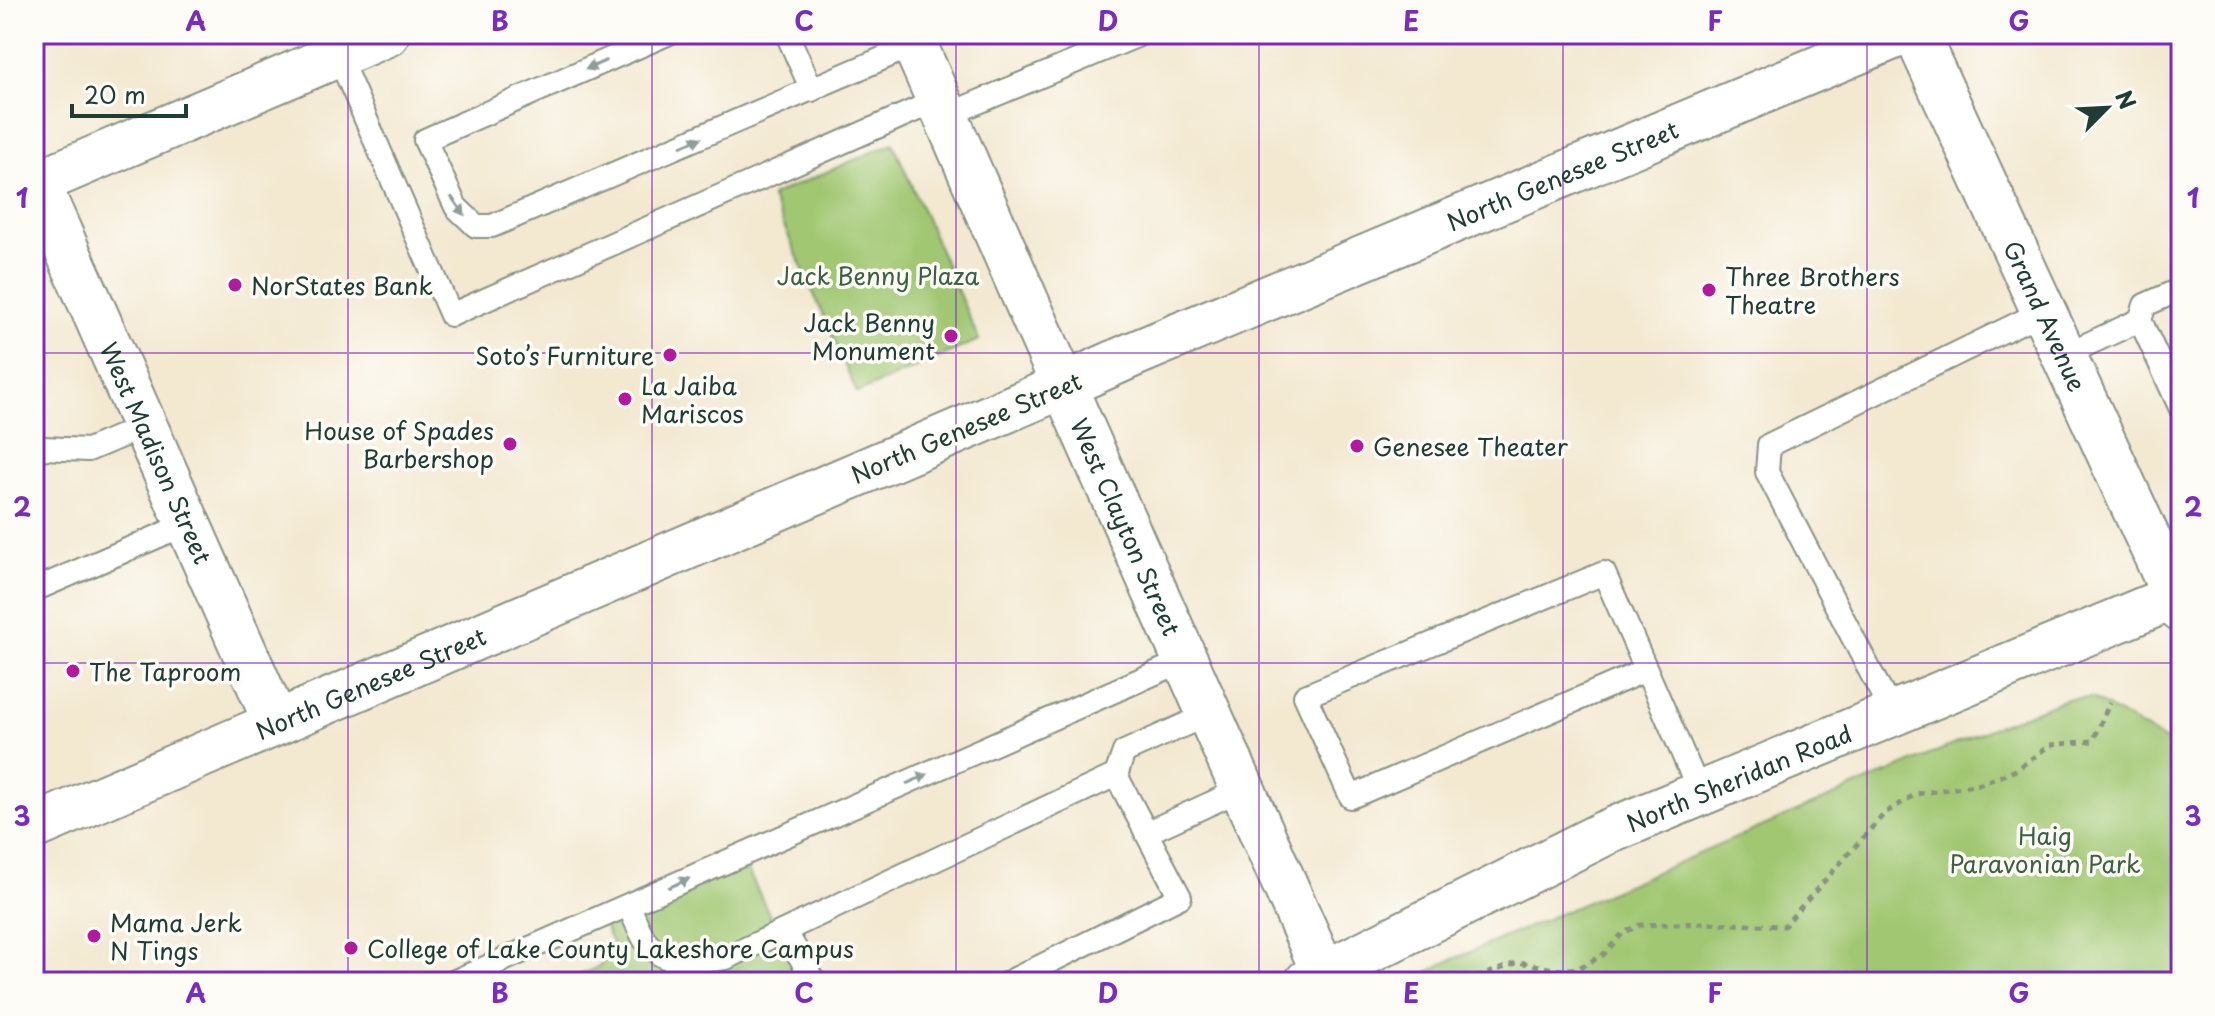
<svg xmlns="http://www.w3.org/2000/svg" width="2215" height="1016" font-family="'Playpen Sans',sans-serif">
  <style>
    .green { fill: #a1c772; stroke: #608253; stroke-width: 2 }
    .lines { fill: none; stroke-linecap: round; stroke-linejoin: round }
    .lane-casing { stroke: #899282; stroke-width: 26 }
    .street-casing { stroke: #899282; stroke-width: 48 }
    .secondary-casing { stroke: #899282; stroke-width: 48 }
    .path { stroke: #899282; stroke-width: 5; stroke-dasharray: 6 6; stroke-linecap: butt }
    .lane { stroke: #fff; stroke-width: 22 }
    .street { stroke: #fff; stroke-width: 44 }
    .secondary { stroke: #fff; stroke-width: 44 }
    .oneway { fill: #8f9e9a }
    .grid { fill: none; stroke: #7b2cbf; stroke-width: 2; stroke-opacity: 0.55 }
    .poi-dot { fill: #b5179e; stroke: #fdfcf7; stroke-width: 3 }
    .labels { text-anchor: middle; dominant-baseline: central; stroke-width: 7; stroke-linejoin: round; paint-order: stroke }
    .street-label { font-size: 24px; fill: #1f3d34; stroke: #fdfcf7 }
    .park-label { font-size: 24px; fill: #406044; stroke: #fdfcf7 }
    .poi-label { font-size: 24px; fill: #1f3d34; stroke: #fdfcf7; text-anchor: start }
    .neatline { fill: none; stroke: #7b2cbf; stroke-width: 3 }
    .grid-label { font-size: 26px; text-anchor: middle; font-weight: bold; fill: #7b2cbf }
  </style>
  <rect width="100%" height="100%" fill="#fdfcf7"/>
  <filter id="ink" filterUnits="userSpaceOnUse"><feTurbulence type="fractalNoise" baseFrequency=".0125" numOctaves="2"/><feDisplacementMap in="SourceGraphic" scale="16" xChannelSelector="R" yChannelSelector="G"/><feConvolveMatrix kernelMatrix="1 2 1 2 8 2 1 2 1" color-interpolation-filters="sRGB"/></filter>
  <filter id="wash" filterUnits="userSpaceOnUse"><feTurbulence type="fractalNoise" baseFrequency=".006" numOctaves="4" result="noise"/><feDisplacementMap in="SourceGraphic" scale="32" xChannelSelector="R" yChannelSelector="G"/><feGaussianBlur stdDeviation="1.8" result="paint"/><feColorMatrix in="noise" values="0 0 0 0 0 0 0 0 0 0 0 0 0 0 0 0 0 1.4 0 .05"/><feComposite in="paint" operator="in"/></filter>
  <g filter="url(#wash)">
    <rect width="100%" height="100%" fill="#f3e8d0"/>
    <path class="green" d="M893 143 979 340 857 393 771 196Z
      M2092 698 2167 742 2181 767V982H1408L1449 961 2006 722 2066 699Z
      M745 865 803 982H566L602 965 601 962 617 954 602 921Z"/>
  </g>
  <g filter="url(#ink)">
    <g class="lines">
      <defs>
        <path id="lane" d="M667 34 425 140 456 207 476 226H492L914 45
          M787 34 812 90
          M338 55 451 315 938 100
          M945 116 1141 34
          M2181 289 2145 305 2140 320 2181 409
          M2064 355 2140 320
          M34 452 43 448 88 450 145 426
          M34 590 189 523
          M1646 670 1351 797 1305 696 1604 573 1700 793
          M1892 713 1767 472 1769 445 2044 311
          M1116 775 1124 752 1209 714
          M1146 833 1242 789
          M628 905C634 916 638 929 645 940 664 968 697 963 726 958L1116 775 1180 897 1009 982
          M786 932 814 982
          M453 982 1185 660"/>
        <g id="street">
          <path id="s1" d="M910 34 1032 314 1324 973"/>
          <path id="s2" d="M37 182 276 723"/>
          <path d="M34 184 387 34"/>
          <path id="s3" d="M34 827 1063 386"/>
        </g>
        <g id="secondary">
          <path id="s4" d="M1916 34 2181 610"/>
          <path id="s5" d="M1063 386 1134 354 1900 34"/>
          <path id="s6" d="M1307 982 1605 833 2181 594"/>
        </g>
      </defs>
      <use href="#lane" class="lane-casing"/>
      <use href="#street" class="street-casing"/>
      <use href="#secondary" class="secondary-casing"/>
      <path class="path" d="M1465 982 1519 962 1559 970 1579 968 1603 955 1623 933 1640 925 1705 923 1784 926 1885 813 1916 794 1981 784 2016 770 2050 745 2093 741 2110 702"/>
      <use href="#lane" class="lane"/>
      <use href="#street" class="street"/>
      <use href="#secondary" class="secondary"/>
    </g>
    <defs><path id="oneway-solid" d="M-6-.8H1V-3.2L6.5 0L1 3.2V.8H-6Z" transform="scale(2)"/></defs>
    <g class="oneway">
      <use href="#oneway-solid" transform="translate(596 65) rotate(156)"/>
      <use href="#oneway-solid" transform="translate(691 142) rotate(-23)"/>
      <use href="#oneway-solid" transform="translate(458 206) rotate(54)"/>
      <use href="#oneway-solid" transform="translate(917 779) rotate(-24)"/>
      <use href="#oneway-solid" transform="translate(679 883) rotate(-24)"/>
    </g>
  </g>
  <path class="grid" d="M348 34V982M652 34V982M956 34V982M1259 34V982M1563 34V982M1867 34V982M34 353H2181M34 663H2181"/>
  <g class="poi-dot">
    <circle cx="235" cy="285" r="8"/>
    <circle cx="1709" cy="290" r="8"/>
    <circle cx="951" cy="336" r="8"/>
    <circle cx="670" cy="355" r="8"/>
    <circle cx="625" cy="399" r="8"/>
    <circle cx="510" cy="444" r="8"/>
    <circle cx="1357" cy="446" r="8"/>
    <circle cx="73" cy="671" r="8"/>
    <circle cx="94" cy="936" r="8"/>
    <circle cx="351" cy="948" r="8"/>
  </g>
  <g class="labels">
    <g class="street-label">
      <text stroke="none"><textPath href="#s5" startOffset="542">North Genesee Street</textPath></text>
      <text stroke="none"><textPath href="#s4" startOffset="310">Grand Avenue</textPath></text>
      <text transform="translate(966 427) rotate(-23)">North Genesee Street</text>
      <text stroke="none"><textPath href="#s2" startOffset="296">West Madison Street</textPath></text>
      <text stroke="none"><textPath href="#s1" startOffset="538">West Clayton Street</textPath></text>
      <text stroke="none"><textPath href="#s3" startOffset="366">North Genesee Street</textPath></text>
      <text stroke="none"><textPath href="#s6" startOffset="478">North Sheridan Road</textPath></text>
    </g>
    <g class="park-label">
      <text x="878" y="275">Jack Benny Plaza</text>
      <text x="2045" y="835">Haig<tspan x="2045" dy="28">Paravonian Park</tspan></text>
    </g>
    <g class="poi-label">
      <text x="1725" y="276">Three Brothers<tspan x="1725" dy="28">Theatre</tspan></text>
      <text x="251" y="285">NorStates Bank</text>
      <text x="935" y="322" text-anchor="end">Jack Benny<tspan x="935" dy="28">Monument</tspan></text>
      <text x="654" y="355" text-anchor="end">Soto’s Furniture</text>
      <text x="641" y="385">La Jaiba<tspan x="641" dy="28">Mariscos</tspan></text>
      <text x="494" y="430" text-anchor="end">House of Spades<tspan x="494" dy="28">Barbershop</tspan></text>
      <text x="1373" y="446">Genesee Theater</text>
      <text x="89" y="671">The Taproom</text>
      <text x="110" y="922">Mama Jerk<tspan x="110" dy="28">N Tings</tspan></text>
      <text x="367" y="948">College of Lake County Lakeshore Campus</text>
    </g>
  </g>
  <rect width="2215" height="1016" fill="none" stroke="#fdfcf7" stroke-width="88"/>
  <g transform="translate(2107 108) rotate(66)" stroke="#fdfcf7" stroke-width="6" paint-order="stroke">
  <path d="M0-6L14 30L0 20L-14 30Z" fill="#1f3d34"/>
  <text y="-12" font-size="22" font-weight="bold" text-anchor="middle" fill="#1f3d34">N</text>
  </g>
  <path d="M72 104v12h114v-12" fill="none" stroke="#1f3d34" stroke-width="4"/>
  <text x="84" y="104" font-size="24" fill="#1f3d34" stroke="#fdfcf7" stroke-width="6" paint-order="stroke">20 m</text>
  <rect x="44" y="44" width="2127" height="928" class="neatline"/>
  <g class="grid-label">
    <text x="196" y="31">A</text>
    <text x="500" y="31">B</text>
    <text x="804" y="31">C</text>
    <text x="1108" y="31">D</text>
    <text x="1411" y="31">E</text>
    <text x="1715" y="31">F</text>
    <text x="2019" y="31">G</text>
    <text x="22" y="208">1</text>
    <text x="2193" y="208">1</text>
    <text x="22" y="517">2</text>
    <text x="2193" y="517">2</text>
    <text x="22" y="826">3</text>
    <text x="2193" y="826">3</text>
    <text x="196" y="1003">A</text>
    <text x="500" y="1003">B</text>
    <text x="804" y="1003">C</text>
    <text x="1108" y="1003">D</text>
    <text x="1411" y="1003">E</text>
    <text x="1715" y="1003">F</text>
    <text x="2019" y="1003">G</text>
  </g>
</svg>
